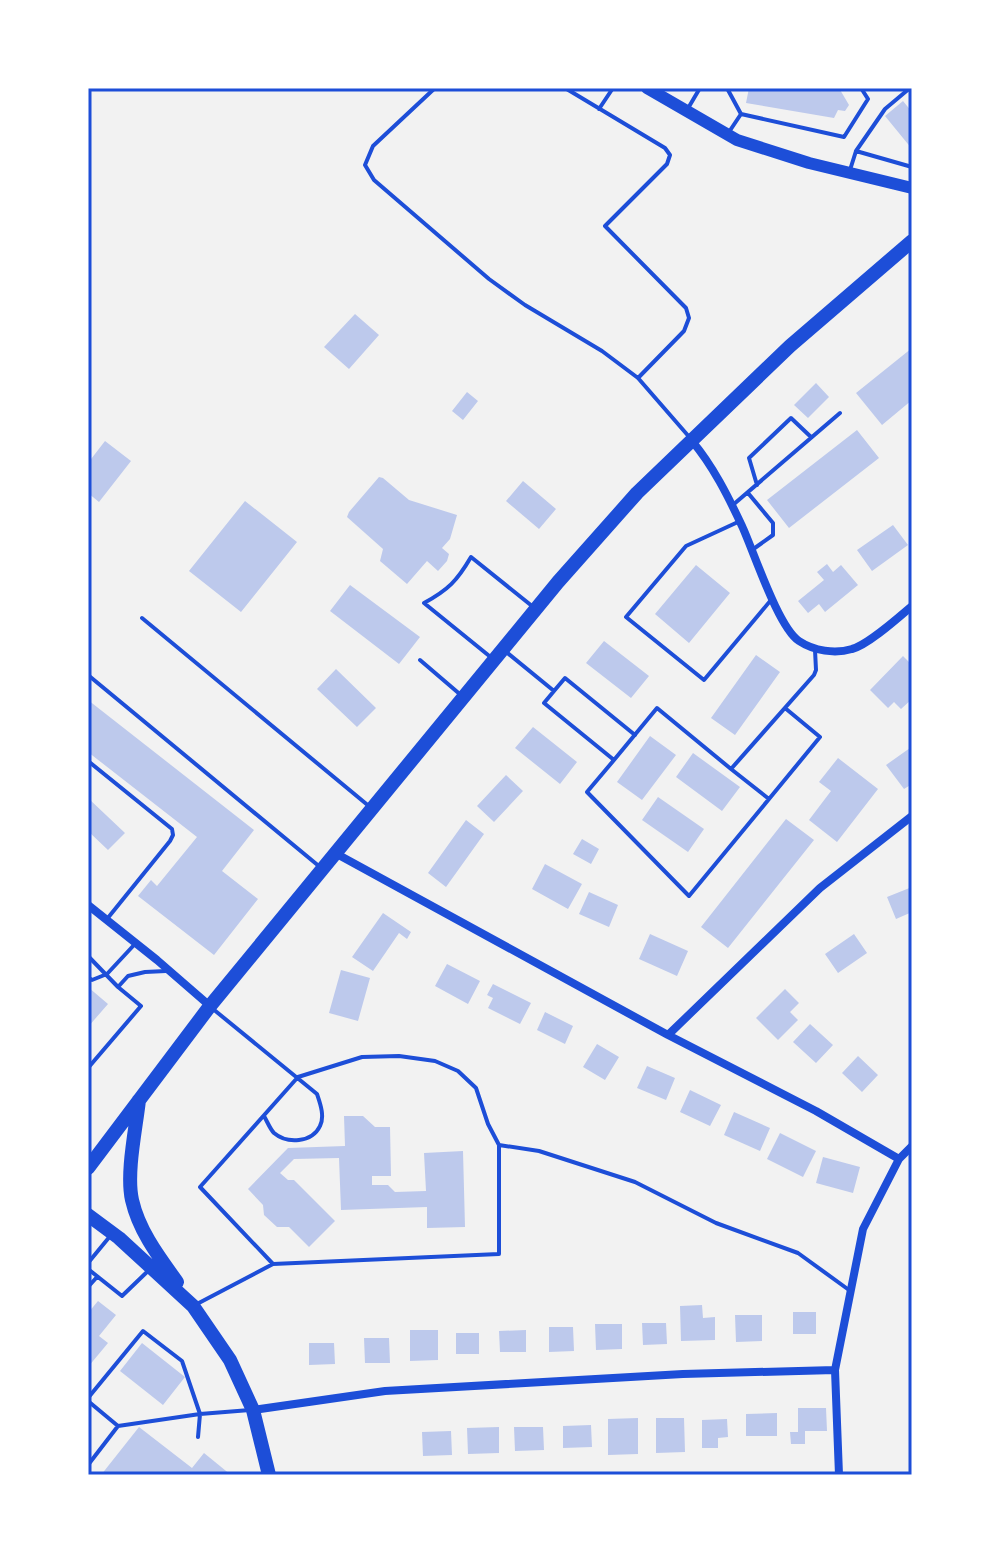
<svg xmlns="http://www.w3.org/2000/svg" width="1000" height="1563" font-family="Raleway,sans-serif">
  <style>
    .building { fill: #bdc9ec }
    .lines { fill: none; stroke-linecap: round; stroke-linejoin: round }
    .service { stroke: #1d4ed8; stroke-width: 4 }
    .minor { stroke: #1d4ed8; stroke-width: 8 }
    .secondary { stroke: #1d4ed8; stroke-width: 12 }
    .primary { stroke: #1d4ed8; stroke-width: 14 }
    .neatline { fill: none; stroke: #1d4ed8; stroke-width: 3 }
  </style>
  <rect width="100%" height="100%" fill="#f2f2f2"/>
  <path class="building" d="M749 88H839L849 105 845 111 838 110 834 118 746 103Z
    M903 101 912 112V149L885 116Z
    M355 314 379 335 349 369 324 347Z
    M912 348V400L882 425 856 393Z
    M816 383 829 397 808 418 794 405Z
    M467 392 478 401 463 420 452 411Z
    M857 430 879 458 789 528 767 500Z
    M105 441 131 461 99 502 88 493V463Z
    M379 477 383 478 409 500 457 515 450 539 442 548 449 554 447 561 438 571 427 561 407 584 380 561 383 549 347 517 349 512Z
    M523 481 556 509 539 529 506 501Z
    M245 501 297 542 241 612 189 571Z
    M893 525 908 545 872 571 857 550Z
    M827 564 833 572 841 565 858 585 825 612 819 604 808 613 798 601 824 580 817 572Z
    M696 565 730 593 689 643 655 614Z
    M350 585 420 637 399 664 330 611Z
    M604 641 649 676 631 698 586 663Z
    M756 655 780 672 735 735 711 718Z
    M903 656 912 665V699L901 709 894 702 888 708 870 690Z
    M336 669 376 708 357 727 317 689Z
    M88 700 254 830 222 871 258 899 214 955 138 896 151 880 157 886 197 837 88 752Z
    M533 727 577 762 560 784 515 748Z
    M650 736 676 755 642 800 617 782Z
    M910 748 912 751V784L904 789 886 765Z
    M693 753 740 787 722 811 676 777Z
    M838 758 878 789 837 842 809 820 831 791 819 782Z
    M506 775 523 791 494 822 477 806Z
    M658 797 704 829 688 852 642 820Z
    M88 798 125 833 108 850 88 831Z
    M786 819 814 840 728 948 701 927Z
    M466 820 484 834 446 887 428 873Z
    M582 839 599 849 591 864 573 854Z
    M545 864 582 884 568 909 532 889Z
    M912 887V912L896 919 887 897Z
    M589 892 618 905 609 927 579 914Z
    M383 913 411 932 407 939 399 933 373 971 352 957Z
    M650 934 688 951 677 976 639 959Z
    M854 934 867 953 838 973 825 954Z
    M447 964 480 981 468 1004 435 986Z
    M341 970 370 978 358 1021 329 1013Z
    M493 984 531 1003 520 1024 488 1008 493 998 487 995Z
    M88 987 108 1004 88 1027Z
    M785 989 799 1003 790 1012 798 1020 778 1040 756 1018Z
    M545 1012 573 1026 565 1044 537 1030Z
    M810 1024 833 1045 816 1063 793 1042Z
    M597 1044 619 1057 605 1080 583 1067Z
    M858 1056 878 1075 862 1092 842 1073Z
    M647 1066 675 1078 666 1100 637 1088Z
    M690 1090 721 1105 710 1126 680 1112Z
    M734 1112 770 1128 760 1151 724 1135Z
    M344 1116H363L375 1127H390L391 1176H372V1185H388L395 1192 426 1191 424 1153 463 1151 465 1227 427 1228V1207L341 1210 339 1158 294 1159 280 1173 288 1180H294L335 1221 309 1247 289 1227H277L264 1215 263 1205 248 1189 288 1148 345 1146Z
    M780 1133 816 1151 803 1177 767 1159Z
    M823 1157 860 1167 853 1193 816 1183Z
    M98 1301 116 1315 99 1336 108 1343 88 1367V1313Z
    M702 1305 703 1318 715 1317V1340L681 1341 680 1306Z
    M793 1312H816V1334H793Z
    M735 1315H762V1341L736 1342Z
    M642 1323H666L667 1344 643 1345Z
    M595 1324H622V1349L596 1350Z
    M549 1327H573L574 1351 549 1352Z
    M410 1330H438V1360L410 1361Z
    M526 1330V1352H500L499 1331Z
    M456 1333H479V1354H456Z
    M364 1338H389L390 1363H365Z
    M142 1343 185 1377 163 1405 120 1371Z
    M309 1343H334L335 1364 309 1365Z
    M798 1408H826L827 1431H805V1444H791L790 1432H798Z
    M777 1413V1436H746V1414Z
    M638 1418V1454L608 1455V1419Z
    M656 1418H684L685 1452 656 1453Z
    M727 1419 728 1437 718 1438V1448H702V1420Z
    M591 1425 592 1447 563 1448V1426Z
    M139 1427 192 1468 204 1453 231 1475H101Z
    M499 1427V1453L468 1454 467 1428Z
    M514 1427H543L544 1450 515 1451Z
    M451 1431 452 1455 423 1456 422 1432Z"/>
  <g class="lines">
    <path class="service" d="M435 88 373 146 365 165 374 180 489 279 525 305 602 351 638 378 691 439
      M565 88 665 148 670 155 667 164 605 226 686 308 689 318 684 331 638 378
      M728 90 741 114
      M599 109 613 88
      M687 110 700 88
      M729 132 741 114 844 137 868 99 861 88
      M856 151 885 109 910 88
      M850 170 856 151 912 167
      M757 485 749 458 791 418 811 437
      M748 493 773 523V535L752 550
      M734 504 840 413
      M738 522 686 546 626 617 704 680 771 600
      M142 618 370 807
      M505 651 554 691 544 703 614 760 587 792 689 896 769 799 731 769 814 675 816 670 815 650
      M493 659 424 603C448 590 457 581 471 557L532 606
      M420 660 462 696
      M88 675 320 867
      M554 691 565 678 635 735
      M614 760 657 708 731 769
      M88 761 172 829 173 835 170 841 107 919
      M769 799 820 737 785 708
      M88 956 118 987 141 1006 88 1068
      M88 977 92 980 107 974 134 945
      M118 987 128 976 145 972 166 971
      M213 1009 317 1094C320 1103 325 1116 320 1126 312 1143 287 1144 274 1133 270 1129 267 1121 264 1116
      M499 1145 539 1151 635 1182 716 1223 798 1253 849 1290
      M88 1263 111 1235
      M88 1269 122 1296 149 1270
      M88 1287 97 1277
      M195 1305 273 1264 499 1254V1145L488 1124 476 1088 458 1071 435 1061 399 1056 362 1057 298 1077 200 1187 273 1264
      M88 1398 143 1331 182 1361 200 1414 198 1437
      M88 1401 118 1426
      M88 1465 118 1426 200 1414 250 1410"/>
    <path class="minor" d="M692 441C713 466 728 496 742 526 754 552 778 627 799 641 814 651 835 654 852 649 868 645 899 617 912 606
      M335 853 668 1035 816 1111 899 1159
      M88 905 157 960 210 1006
      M668 1035 820 888 912 816
      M253 1410 385 1391 683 1374 835 1370
      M839 1475 835 1370 863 1229 899 1159 912 1146"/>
    <path class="secondary" d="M647 88 737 140 809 163 912 188"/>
    <path class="primary" d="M139 1100C136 1128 126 1173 132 1200 139 1231 159 1257 177 1282
      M88 1168 210 1006 558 582 637 493 790 346 912 241
      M88 1215 119 1238 193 1306 230 1360 253 1410 269 1475"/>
  </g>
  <rect width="1000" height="1563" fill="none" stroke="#ffffff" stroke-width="180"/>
  <rect x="90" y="90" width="820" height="1383" class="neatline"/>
</svg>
